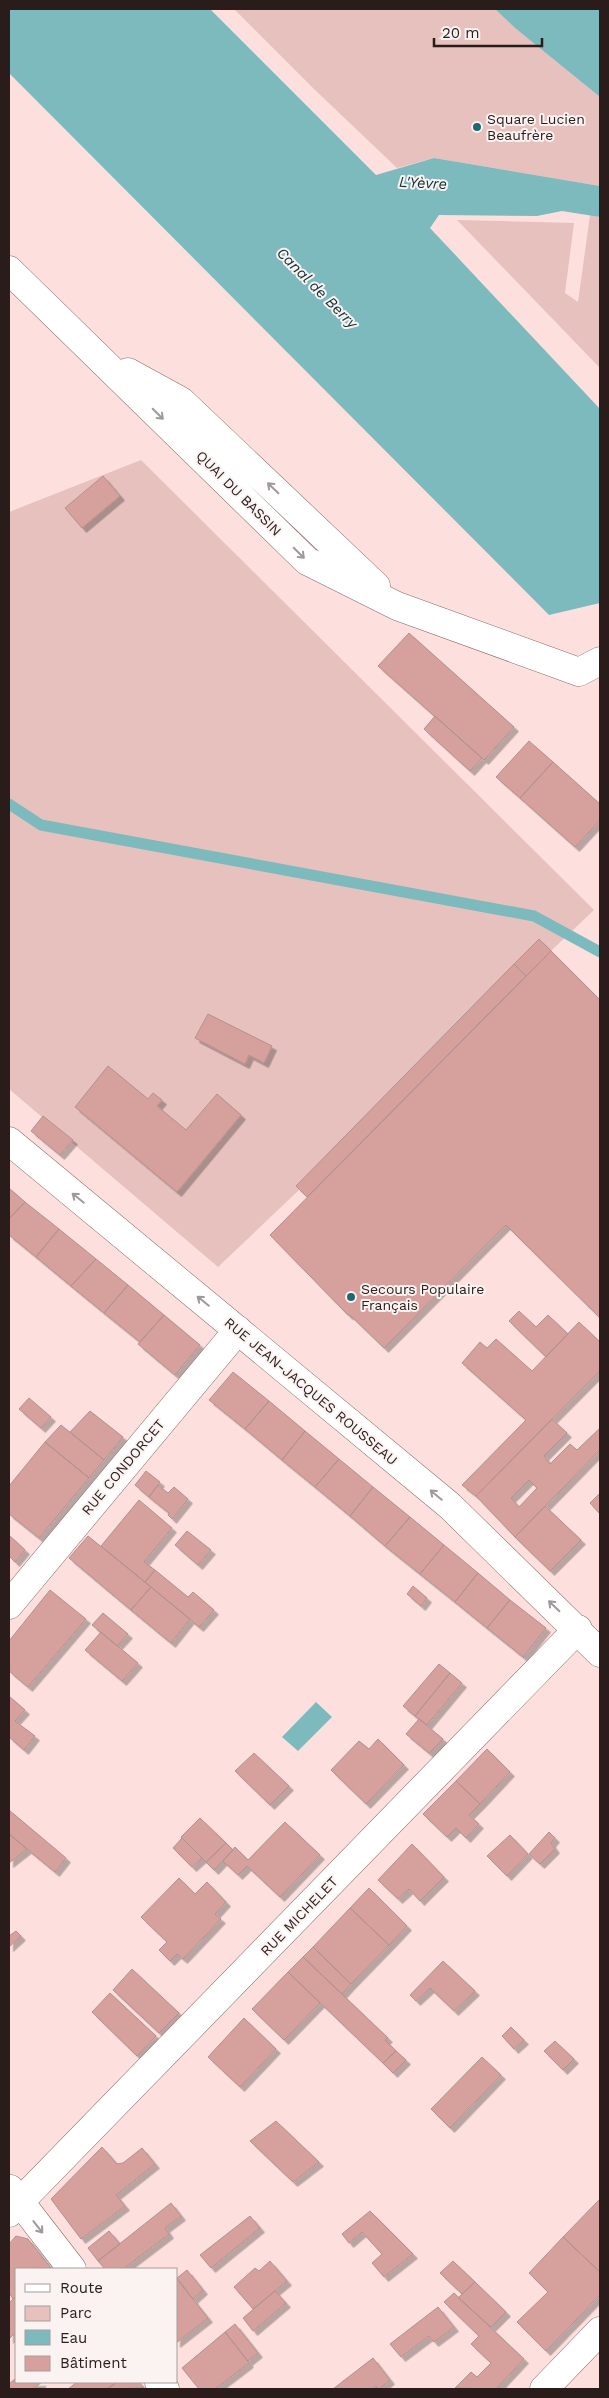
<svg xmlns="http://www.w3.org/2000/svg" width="609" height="2398" font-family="'Work Sans',sans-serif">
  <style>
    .green { fill: #e7c1bd }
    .water { fill: #7cbabe }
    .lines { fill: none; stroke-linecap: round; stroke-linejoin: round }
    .stream { stroke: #7cbabe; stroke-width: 11 }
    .building { fill: #d6a19c; stroke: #b2918e; fill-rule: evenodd; filter: url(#shadow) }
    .minor-casing { stroke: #896a67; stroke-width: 29 }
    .minor { stroke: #fff; stroke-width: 28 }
    .oneway { stroke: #9f9998 }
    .poi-dot { fill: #1d696e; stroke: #faf3f2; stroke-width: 2 }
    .labels { text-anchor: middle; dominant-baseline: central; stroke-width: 4; stroke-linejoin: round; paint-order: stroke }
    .poi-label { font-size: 14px; fill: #291c1b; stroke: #faf3f2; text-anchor: start }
    .street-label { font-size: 14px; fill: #291c1b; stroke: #faf3f2 }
    .water-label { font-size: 15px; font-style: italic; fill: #0f3032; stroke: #faf3f2 }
  </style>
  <defs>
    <filter id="shadow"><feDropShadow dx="4.5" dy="4.5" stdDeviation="0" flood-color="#0004"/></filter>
  </defs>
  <rect width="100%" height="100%" fill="#fde0dd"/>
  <path class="green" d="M234 9H495L515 28 600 97V186L434 158 397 168 314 89Z
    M590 215 600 217V368L457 220 574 223 565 293 578 302Z
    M141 460 594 910 218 1267 9 1089V512Z"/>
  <path class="water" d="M9 9H210L376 175 434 158 600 186V217L562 211 537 216 439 215 430 228 600 409V603L549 615 9 73Z
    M495 9H600V97L515 28Z
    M316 1702 332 1717 298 1751 282 1737Z"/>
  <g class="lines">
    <path class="stream" d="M9 804 41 825 534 916 600 952"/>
  </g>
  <path class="building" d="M103 476 120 496 82 528 65 508Z
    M409 633 514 727 484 760 378 666Z
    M435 716 482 758 470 771 424 729Z
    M529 741 553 762 520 798 496 777Z
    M553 762 600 804V820L575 847 520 798Z
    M539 939 551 951 526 976 514 964Z
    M551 951 600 1000V1318L506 1225 384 1348 350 1315H348L270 1235Z
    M514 964 526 976 307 1197 296 1186Z
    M208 1014 272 1046 264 1063 249 1055 245 1064 195 1038Z
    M108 1066 148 1099 153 1093 162 1100 157 1106 186 1130 217 1094 241 1115 177 1192 75 1107Z
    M43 1116 73 1140 60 1155 31 1131Z
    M9 1188 25 1202 9 1219Z
    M25 1202 59 1229 36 1257 9 1235V1219Z
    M59 1229 96 1259 71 1286 36 1257Z
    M96 1259 128 1285 104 1313 71 1286Z
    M128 1285 164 1315 140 1342 104 1313Z
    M519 1311 536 1327 548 1315 568 1334 546 1357 509 1321Z
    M164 1315 200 1345 175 1375 138 1344Z
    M579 1322 600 1342V1371L476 1496 462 1485 526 1420 462 1363 480 1342 487 1348 496 1339 532 1371Z
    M233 1372 269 1401 245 1429 209 1400Z
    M29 1398 51 1417 41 1428 19 1409Z
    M269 1401 305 1431 282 1460 245 1429Z
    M90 1411 123 1437 104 1460 70 1432Z
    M552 1419 567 1433 544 1456 550 1464 570 1444 577 1450 600 1428V1450L515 1537 476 1496ZM529 1480 537 1488 519 1507 511 1498Z
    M61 1425 104 1460 89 1478 45 1442Z
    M305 1431 339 1459 315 1487 282 1460Z
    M45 1442 89 1478 39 1538 9 1514V1486Z
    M339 1459 373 1487 350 1516 315 1487Z
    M146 1471 160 1482 149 1497 135 1485Z
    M158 1485 168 1493 174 1487 188 1499 172 1519 168 1515 169 1513 149 1497Z
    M373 1487 410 1517 385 1546 350 1516Z
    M600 1493V1514L590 1503Z
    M139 1500 172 1528 144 1562 155 1570 145 1582 101 1546Z
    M545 1506 581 1540 550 1571 515 1537Z
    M410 1517 444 1545 420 1574 385 1546Z
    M187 1531 211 1550 198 1565 175 1545Z
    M9 1535 25 1550 15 1562 9 1556Z
    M88 1536 151 1587 131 1610 69 1558Z
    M444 1545 478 1573 455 1602 420 1574Z
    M155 1570 188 1597 193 1592 214 1610 199 1627 145 1582Z
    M478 1573 510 1600 487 1628 455 1602Z
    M413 1586 427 1598 421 1606 407 1594Z
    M151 1587 190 1619 171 1643 131 1610Z
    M50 1590 86 1619 28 1687 9 1671V1641Z
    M510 1600 546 1628 523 1657 487 1628Z
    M103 1613 128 1634 117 1646 92 1625Z
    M101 1632 138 1663 122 1681 85 1650Z
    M439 1664 450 1673 415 1716 403 1706Z
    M450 1673 462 1683 427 1725 415 1716Z
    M9 1696 25 1710 15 1721 35 1736 24 1750 9 1737Z
    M419 1719 443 1739 429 1753 406 1734Z
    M378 1739 404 1765 366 1804 331 1770 359 1741 369 1749Z
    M487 1749 510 1772 480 1804 456 1781Z
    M254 1753 289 1786 270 1805 235 1771Z
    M456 1781 480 1804 469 1815 479 1824 466 1838 456 1828 447 1837 423 1814Z
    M9 1810 66 1858 55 1872 9 1834Z
    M200 1818 226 1843 206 1862 181 1837Z
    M285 1822 320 1855 280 1897 247 1866 238 1875 223 1861 235 1847 248 1860Z
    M549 1832 555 1838 551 1843 555 1849 540 1864 529 1854Z
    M9 1834 27 1849 9 1863Z
    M510 1835 528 1854 507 1876 487 1856Z
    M182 1838 202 1858 192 1867 173 1848Z
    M226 1843 233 1850 214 1870 206 1862Z
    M412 1844 444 1877 420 1901 409 1889 398 1899 378 1880Z
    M179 1878 195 1894 207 1882 226 1902 215 1914 221 1919 183 1959 177 1954 170 1961 159 1950 167 1942 141 1917Z
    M369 1888 407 1926 389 1945 350 1908Z
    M350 1908 389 1945 351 1984 313 1947Z
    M16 1931 21 1936 9 1947V1936Z
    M313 1947 351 1984 342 1994 303 1957Z
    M303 1957 388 2038 385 2040 396 2051 383 2063 288 1972Z
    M443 1961 475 1991 454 2011 430 1988 416 2001 410 1995Z
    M132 1969 179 2013 159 2033 113 1990Z
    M288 1972 320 2003 284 2040 252 2009Z
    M110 1993 156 2036 137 2056 92 2012Z
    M244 2018 276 2049 240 2087 208 2057Z
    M511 2027 524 2040 514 2049 502 2036Z
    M555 2041 574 2059 563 2070 544 2051Z
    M396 2051 406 2060 393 2073 383 2063Z
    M482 2057 501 2075 450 2128 431 2109Z
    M276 2121 319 2162 293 2182 250 2141Z
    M102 2147 117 2164 123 2163 142 2148 155 2164 116 2195 125 2206 81 2239 51 2199Z
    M600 2199V2272L563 2237Z
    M171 2203 181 2216 165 2228 169 2234 123 2269H105L98 2261Z
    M370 2211 413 2254 384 2277 372 2263 382 2254 362 2232 349 2243 342 2234Z
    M250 2216 260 2228 211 2268 200 2255Z
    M109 2231 120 2244 98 2261 88 2248Z
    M16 2236 28 2239 51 2268 16 2269V2296L13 2299 9 2293V2244Z
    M563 2237 600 2272V2295L546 2351 517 2322 548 2292 529 2273Z
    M270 2261 287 2281 253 2309 234 2287 255 2268 259 2271Z
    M453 2261 475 2282 462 2294 440 2273Z
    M187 2270 203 2290 193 2299 177 2278Z
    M176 2278 208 2318 176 2343Z
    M475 2282 506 2312 491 2327 458 2298Z
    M275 2291 286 2303 253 2331 243 2318Z
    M454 2293 524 2359 496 2389 455 2388 471 2372 477 2377 491 2363 471 2344 479 2336 444 2302Z
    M16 2296V2332L9 2339V2303Z
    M438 2307 454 2327 434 2342 429 2336 401 2357 390 2344Z
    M235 2324 258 2353 248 2361 225 2332Z
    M225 2332 249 2363 215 2389H199L182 2368Z
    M373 2358 390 2380 379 2389 376 2386 371 2389H333Z
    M16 2378V2382H42L33 2389H9V2384Z
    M77 2382H117L107 2389H68Z
    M117 2382H139L144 2388 107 2389Z"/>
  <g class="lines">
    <defs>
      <path id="minor" d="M9 270 307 561 397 606 579 672 600 661
        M128 372 181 401 376 586
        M9 1141 450 1506 600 1653
        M9 1605 238 1330
        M10 2189 72 2269
        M9 2213 578 1629
        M159 2382 165 2389
        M544 2389 600 2331"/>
    </defs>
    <use href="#minor" class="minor-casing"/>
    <use href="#minor" class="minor"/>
  </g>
  <defs><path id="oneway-shaft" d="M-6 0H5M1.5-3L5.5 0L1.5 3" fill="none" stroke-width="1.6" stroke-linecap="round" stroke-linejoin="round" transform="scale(1.25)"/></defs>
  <g class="oneway">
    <use href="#oneway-shaft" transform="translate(158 414) rotate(45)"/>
    <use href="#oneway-shaft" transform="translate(273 488) rotate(-136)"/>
    <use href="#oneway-shaft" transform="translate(299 553) rotate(45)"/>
    <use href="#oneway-shaft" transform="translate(78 1198) rotate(-141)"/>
    <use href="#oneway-shaft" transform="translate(203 1301) rotate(-141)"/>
    <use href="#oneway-shaft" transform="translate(436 1495) rotate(-140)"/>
    <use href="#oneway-shaft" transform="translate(554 1606) rotate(-136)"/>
    <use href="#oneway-shaft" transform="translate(38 2227) rotate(52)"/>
  </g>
  <g class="poi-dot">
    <circle cx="477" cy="127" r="5"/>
    <circle cx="351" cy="1297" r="5"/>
  </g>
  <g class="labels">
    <g class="poi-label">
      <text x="487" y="119">Square Lucien<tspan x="487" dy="16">Beaufrère</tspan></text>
      <text x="361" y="1289">Secours Populaire<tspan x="361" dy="16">Français</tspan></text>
    </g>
    <g class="street-label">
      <text transform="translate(239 493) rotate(45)">QUAI DU BASSIN</text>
      <text transform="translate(311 1391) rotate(40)">RUE JEAN-JACQUES ROUSSEAU</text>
      <text transform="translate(123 1467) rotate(-50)">RUE CONDORCET</text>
      <text transform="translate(299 1916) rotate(-46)">RUE MICHELET</text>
    </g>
    <g class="water-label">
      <text transform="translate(423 183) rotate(3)">L'Yèvre</text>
      <text transform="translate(317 288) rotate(45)">Canal de Berry</text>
    </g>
  </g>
  <rect width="609" height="2398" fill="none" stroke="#291c1b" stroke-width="20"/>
  <rect x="15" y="2268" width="162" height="115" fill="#faf3f2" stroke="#a69d9c"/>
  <rect x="25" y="2284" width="25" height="8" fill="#ffffff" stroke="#a69d9c"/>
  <text x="60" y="2293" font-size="15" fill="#291c1b">Route</text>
  <rect x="25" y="2306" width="25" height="15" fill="#e7c1bd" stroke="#a69d9c"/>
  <text x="60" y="2318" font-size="15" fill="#291c1b">Parc</text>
  <rect x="25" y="2330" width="25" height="15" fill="#7cbabe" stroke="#a69d9c"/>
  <text x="60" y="2343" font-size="15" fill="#291c1b">Eau</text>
  <rect x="25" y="2356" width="25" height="15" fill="#d6a19c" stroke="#a69d9c"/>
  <text x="60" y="2368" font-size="15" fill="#291c1b">Bâtiment</text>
  <path d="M434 38v8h108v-8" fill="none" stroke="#291c1b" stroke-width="2.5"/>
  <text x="442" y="38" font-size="15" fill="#291c1b" stroke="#faf3f2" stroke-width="4" paint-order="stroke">20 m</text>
</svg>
